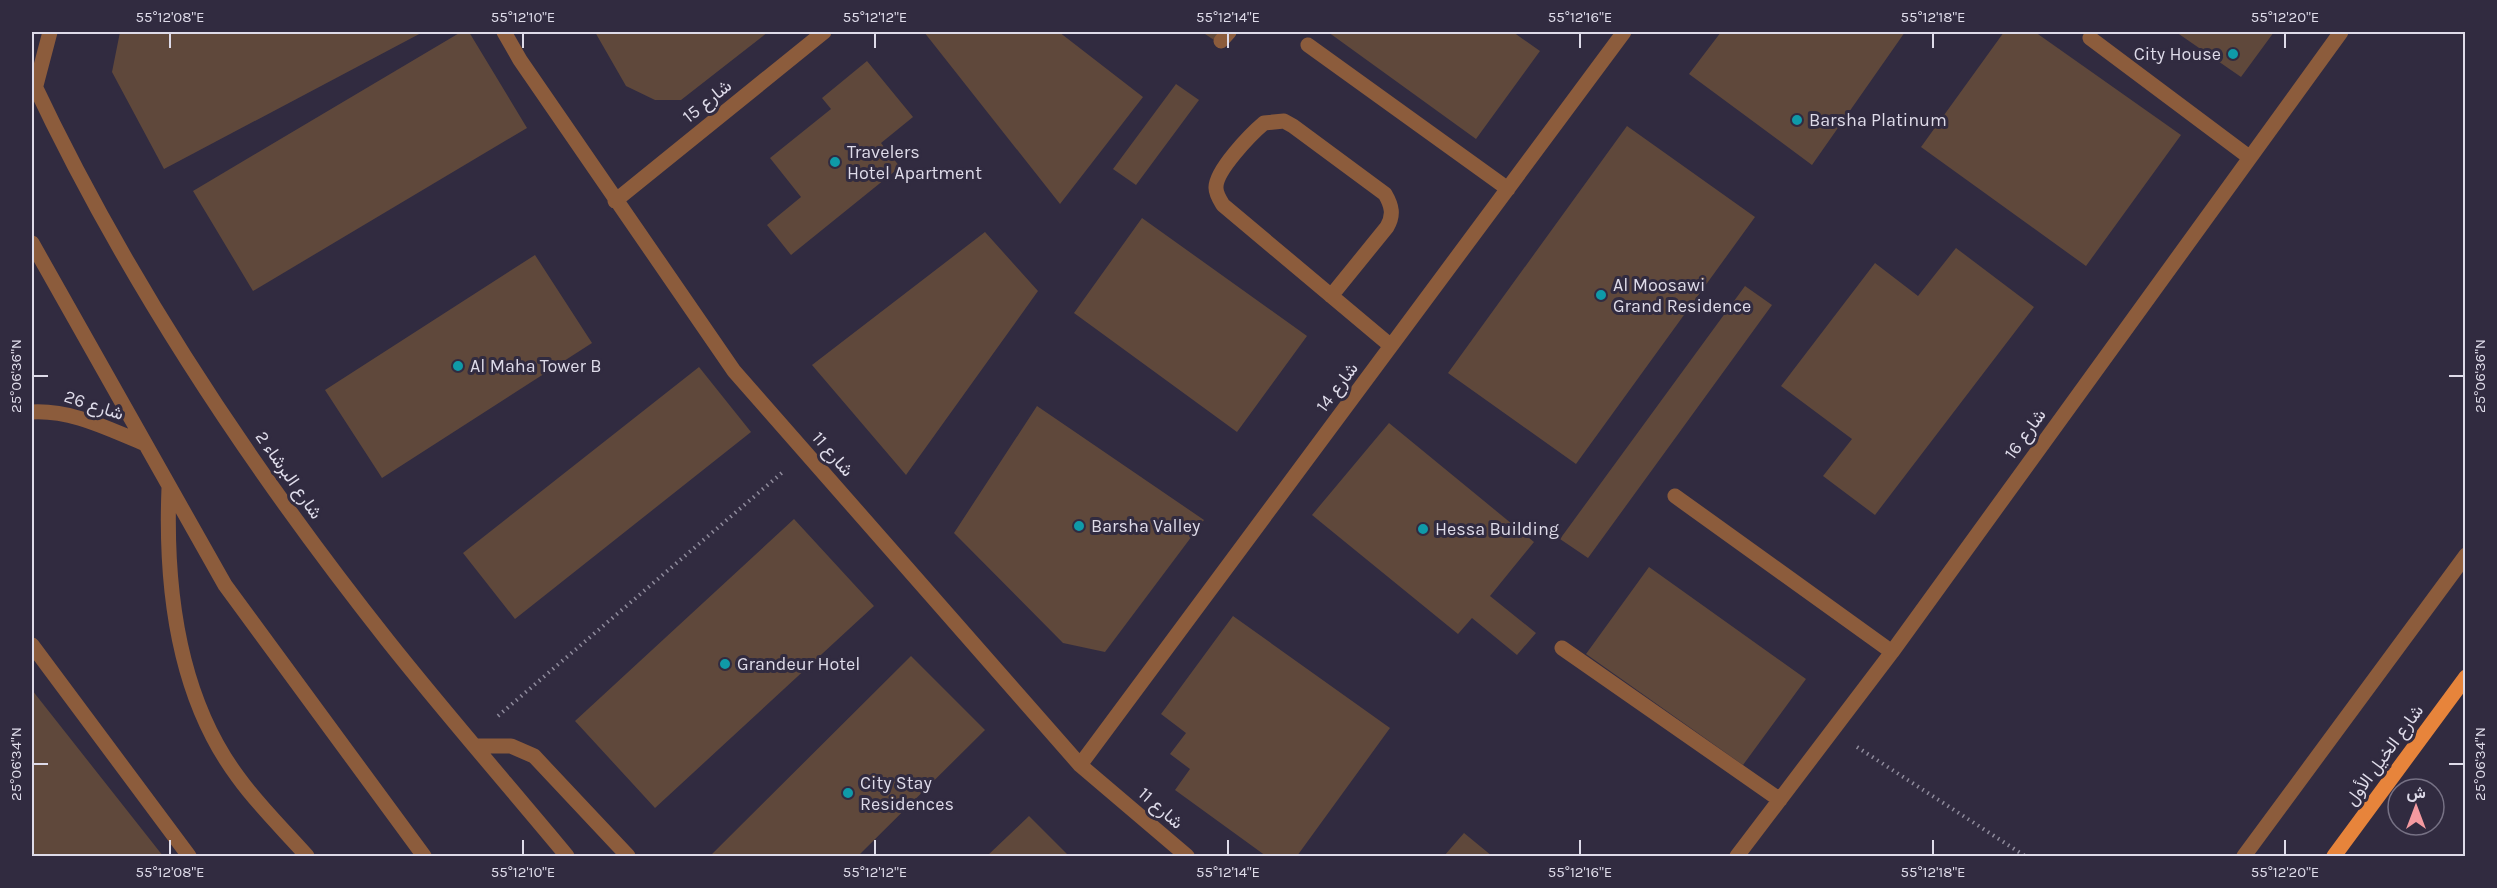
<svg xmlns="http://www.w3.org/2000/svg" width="2497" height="888" font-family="Karla,Vazirmatn,sans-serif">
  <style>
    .building { fill: #5f483b }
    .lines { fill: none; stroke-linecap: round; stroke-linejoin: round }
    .path { stroke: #8f8b9c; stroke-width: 4; stroke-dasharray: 1.5 4.5; stroke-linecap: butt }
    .minor { stroke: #8c5c3c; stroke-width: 15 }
    .major { stroke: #e7843b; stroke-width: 15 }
    .ticks { fill: none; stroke: #dedbe9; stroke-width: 2 }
    .culture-dot { fill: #0f9aa8; stroke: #312b40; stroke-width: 2 }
    .labels { text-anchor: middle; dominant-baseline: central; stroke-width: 6; stroke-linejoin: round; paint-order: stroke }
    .poi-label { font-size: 18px; fill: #dedbe9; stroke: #312b40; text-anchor: start }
    .street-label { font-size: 18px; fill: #dedbe9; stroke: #312b40 }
    .neatline { fill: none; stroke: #dedbe9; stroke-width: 2 }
    .ticks-label { font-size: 15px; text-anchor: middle; fill: #dedbe9 }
  </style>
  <rect width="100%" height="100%" fill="#312b40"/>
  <path class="building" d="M120 32H423L164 169 112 72Z
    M461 32H469L527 128 253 291 193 191Z
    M595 32H768L681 100H655L626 86Z
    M924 32H1059L1143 97 1060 204Z
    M1202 32H1220L1214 40Z
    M1328 32H1513L1540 51 1476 139Z
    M1721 32H1905L1812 165 1689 74Z
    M2004 32H2035L2181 135 2086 266 1921 147Z
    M2176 32H2274L2241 77Z
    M867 61 913 117 881 143 900 167 791 255 767 225 801 197 770 158 831 109 822 98Z
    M1176 84 1199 100 1136 185 1113 169Z
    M1627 126 1755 217 1576 464 1448 373Z
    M1142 218 1307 336 1237 432 1074 313Z
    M985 232 1038 291 906 475 812 365Z
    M1956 248 2034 307 1875 515 1823 476 1852 439 1781 386 1875 263 1918 296Z
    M535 255 592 343 382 478 325 390Z
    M1745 286 1772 305 1588 558 1560 539Z
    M699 367 751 432 515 619 463 553Z
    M1037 406 1204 520 1105 652 1063 643 954 533Z
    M1389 423 1534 542 1490 596 1536 633 1517 655 1472 618 1458 634 1312 515Z
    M794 519 874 606 655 808 575 721Z
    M1649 567 1806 679 1743 765 1586 654Z
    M1233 616 1390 728 1297 856H1266L1175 790 1190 769 1170 754 1186 733 1161 714Z
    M911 656 985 730 858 856H710Z
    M32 690 163 856H32Z
    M1029 816 1069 856H987Z
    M1464 833 1492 856H1444Z"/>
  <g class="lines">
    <path class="path" d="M498 716 784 471
      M1857 747 2025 856"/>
    <path class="minor" d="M504 32 520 60 734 371 1080 765 1187 856
      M2090 38 2249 157
      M1221 41 1229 32
      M1308 45 1508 189
      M32 80C126 280 251 468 388 641 446 714 508 785 567 856
      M35 89 50 32
      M615 201 824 32
      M32 243 225 585 424 856
      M1331 296 1387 227C1394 215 1392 206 1385 194L1293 126 1284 121 1264 123C1251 134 1215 171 1216 188 1216 194 1220 200 1223 205L1391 346
      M32 412C72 410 106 428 143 443
      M169 488C165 587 177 695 238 777 258 805 284 830 307 856
      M1675 496 1892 652
      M32 645 189 856
      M1562 648 1780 800
      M475 746H511L534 756 628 856
      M1080 765 1624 32
      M1737 856 1892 652 2341 32
      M2244 856 2466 555"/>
    <path class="major" d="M2334 856 2466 677"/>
  </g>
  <path class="ticks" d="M170 33V48M523 33V48M875 33V48M1228 33V48M1580 33V48M1933 33V48M2285 33V48M33 376H48M2449 376H2464M33 764H48M2449 764H2464M170 840V855M523 840V855M875 840V855M1228 840V855M1580 840V855M1933 840V855M2285 840V855"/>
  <g class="culture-dot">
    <circle cx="2233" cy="54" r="6"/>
    <circle cx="1797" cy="120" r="6"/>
    <circle cx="835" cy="162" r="6"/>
    <circle cx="1601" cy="295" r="6"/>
    <circle cx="458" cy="366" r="6"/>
    <circle cx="1079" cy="526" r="6"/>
    <circle cx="1423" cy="529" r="6"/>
    <circle cx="725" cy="664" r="6"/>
    <circle cx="848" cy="793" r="6"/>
  </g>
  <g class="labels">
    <g class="poi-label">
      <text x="2221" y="54" text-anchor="end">City House</text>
      <text x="1809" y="120">Barsha Platinum</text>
      <text x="847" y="152">Travelers<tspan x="847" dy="21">Hotel Apartment</tspan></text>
      <text x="1613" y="285">Al Moosawi<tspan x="1613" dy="21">Grand Residence</tspan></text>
      <text x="470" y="366">Al Maha Tower B</text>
      <text x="1091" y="526">Barsha Valley</text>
      <text x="1435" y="529">Hessa Building</text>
      <text x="737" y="664">Grandeur Hotel</text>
      <text x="860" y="783">City Stay<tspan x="860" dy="21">Residences</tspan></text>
    </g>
    <g class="street-label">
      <text transform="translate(707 101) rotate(-39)">شارع 15</text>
      <text transform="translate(1337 387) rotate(-53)">شارع 14</text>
      <text transform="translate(94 405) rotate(18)">شارع 26</text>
      <text transform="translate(2025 434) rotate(-54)">شارع 16</text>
      <text transform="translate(833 454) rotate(49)">شارع 11</text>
      <text transform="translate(289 475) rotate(55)">شارع البرشاء 2</text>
      <text transform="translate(2384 755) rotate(-54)">شارع الخيل الأول</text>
      <text transform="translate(1161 808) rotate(41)">شارع 11</text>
    </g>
  </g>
  <rect width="2497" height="888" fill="none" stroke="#312b40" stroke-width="66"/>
  <g transform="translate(2416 807)"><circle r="28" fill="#312b40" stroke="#767184" stroke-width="1.5"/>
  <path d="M0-4.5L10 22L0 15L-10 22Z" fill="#f49aa0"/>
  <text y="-9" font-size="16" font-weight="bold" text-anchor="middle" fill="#dedbe9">ش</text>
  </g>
  <rect x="33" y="33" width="2431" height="822" class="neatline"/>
  <g class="ticks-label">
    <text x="170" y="22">55°12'08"E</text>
    <text x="523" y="22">55°12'10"E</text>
    <text x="875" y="22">55°12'12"E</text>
    <text x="1228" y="22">55°12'14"E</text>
    <text x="1580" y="22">55°12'16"E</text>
    <text x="1933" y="22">55°12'18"E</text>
    <text x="2285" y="22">55°12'20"E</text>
    <text transform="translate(16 376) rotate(-90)" y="5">25°06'36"N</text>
    <text transform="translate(2480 376) rotate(-90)" y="5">25°06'36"N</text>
    <text transform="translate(16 764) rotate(-90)" y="5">25°06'34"N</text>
    <text transform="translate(2480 764) rotate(-90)" y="5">25°06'34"N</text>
    <text x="170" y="877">55°12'08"E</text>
    <text x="523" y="877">55°12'10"E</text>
    <text x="875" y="877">55°12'12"E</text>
    <text x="1228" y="877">55°12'14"E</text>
    <text x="1580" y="877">55°12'16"E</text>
    <text x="1933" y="877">55°12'18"E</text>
    <text x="2285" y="877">55°12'20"E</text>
  </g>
</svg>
